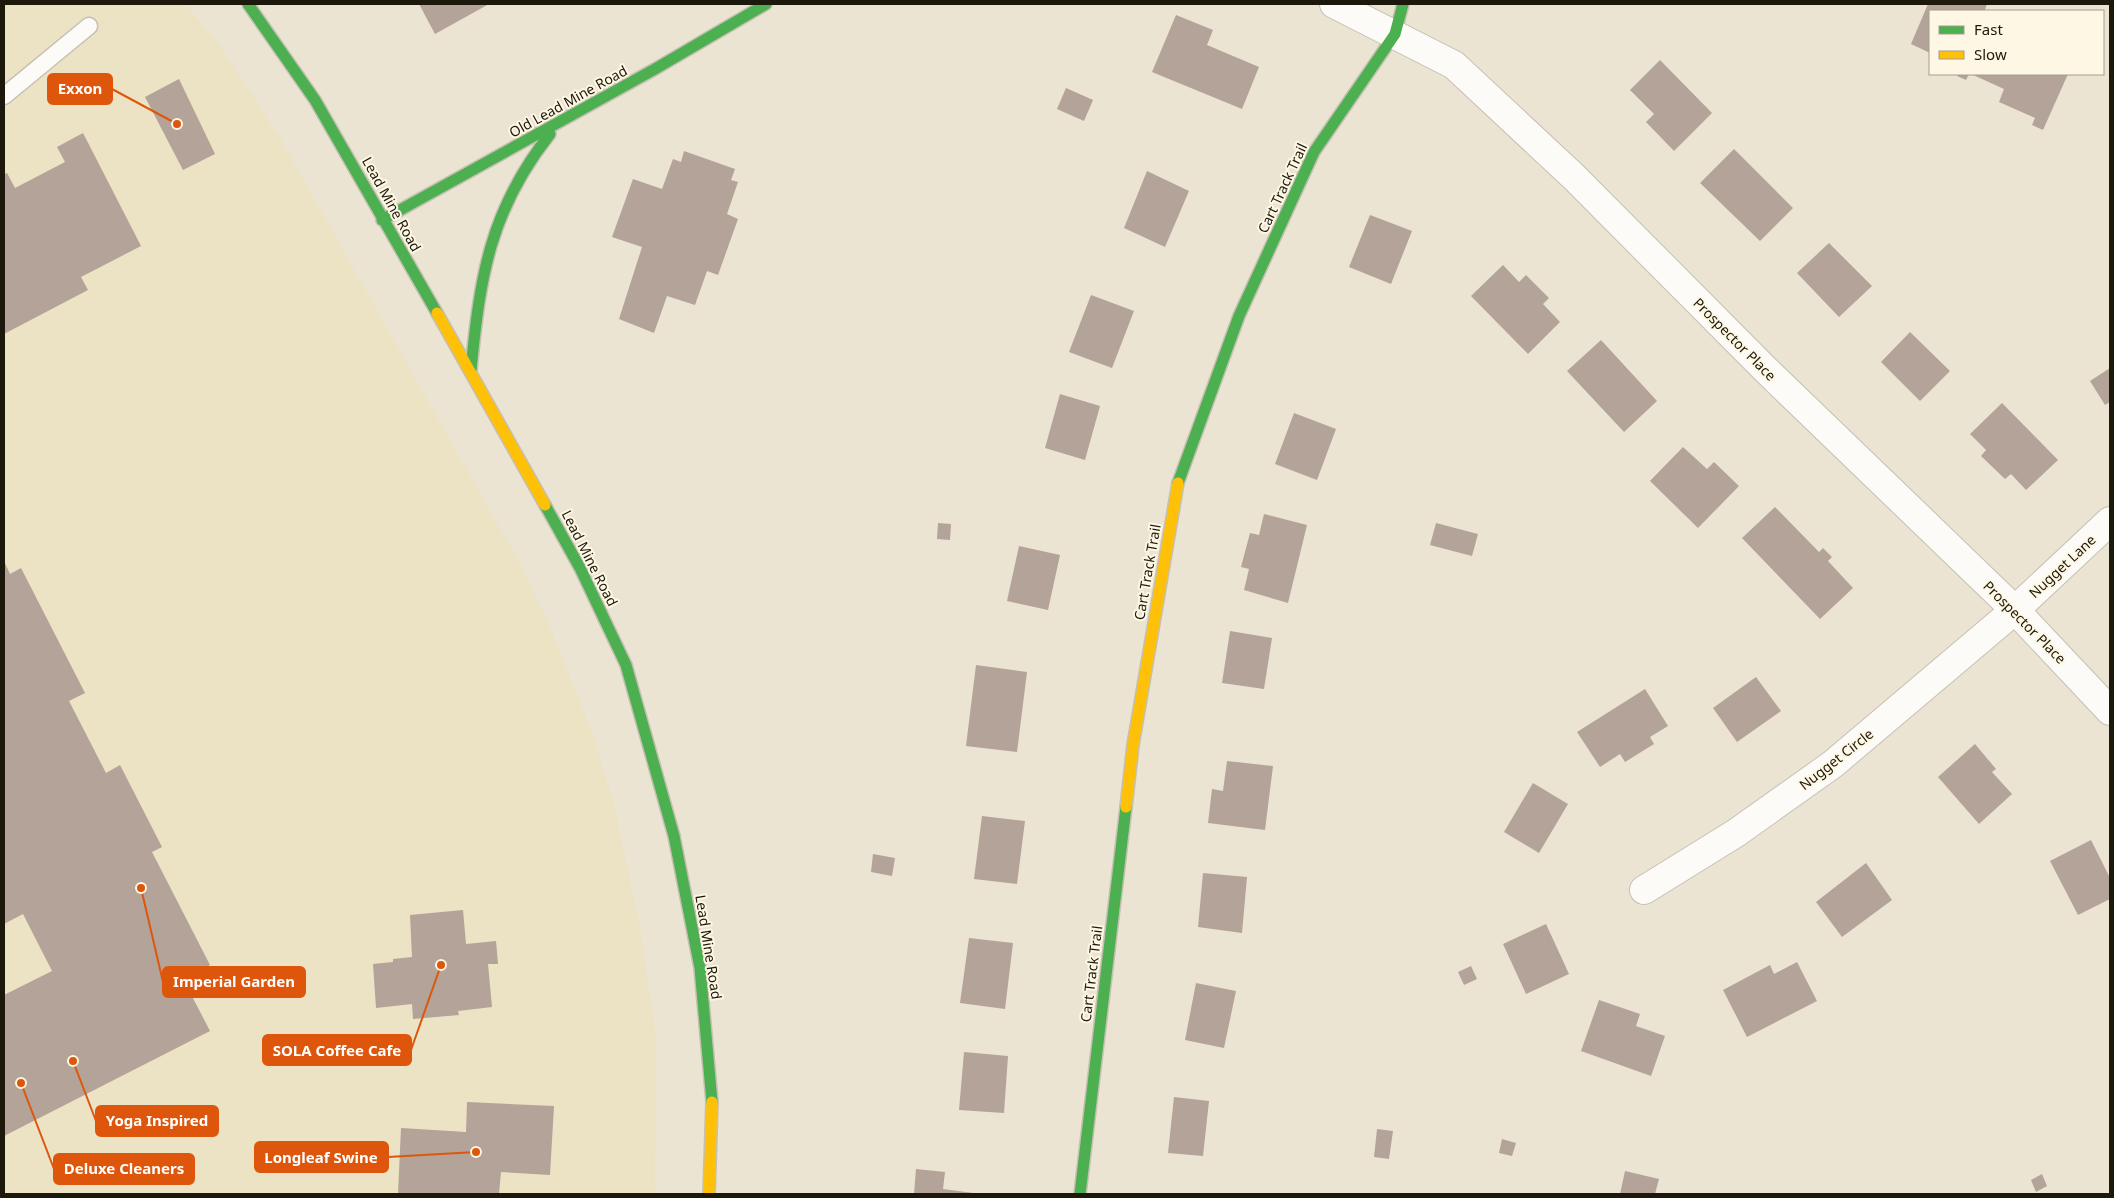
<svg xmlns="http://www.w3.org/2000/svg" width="2114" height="1198" font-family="'Noto Sans',sans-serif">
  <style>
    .built { fill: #ece2c4 }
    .building { fill: #b3a399 }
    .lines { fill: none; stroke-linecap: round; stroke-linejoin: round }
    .lane-casing { stroke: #c6c0b3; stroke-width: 19 }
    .street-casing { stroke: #c6c0b3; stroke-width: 30 }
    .fast-casing { stroke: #c6c0b3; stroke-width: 14 }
    .slow-casing { stroke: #c6c0b3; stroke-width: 14 }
    .lane { stroke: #fcfbf8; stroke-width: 16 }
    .street { stroke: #fcfbf8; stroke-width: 28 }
    .fast { stroke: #4caf50; stroke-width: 11 }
    .slow { stroke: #ffc107; stroke-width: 11 }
    .labels { text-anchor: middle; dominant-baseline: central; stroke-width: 4; stroke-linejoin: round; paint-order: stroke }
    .street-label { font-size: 14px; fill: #1c180c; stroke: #fef7e3 }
    .leader { fill: none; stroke: #de560c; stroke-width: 2 }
    .callout-dot { fill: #de560c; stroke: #fef7e3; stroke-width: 2 }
    .callout { fill: #de560c; stroke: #de560c; stroke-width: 2 }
    .callout-label { font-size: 15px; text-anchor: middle; font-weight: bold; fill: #fff }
  </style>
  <rect width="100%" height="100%" fill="#ebe4d3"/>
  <path class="built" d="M7 4H185L219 45 280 138 520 564 553 634 593 734 613 801 640 927 656 1037 655 1194H4V7Z"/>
  <path class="building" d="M419 4H489L435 34Z
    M1928 4H1987L1985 10 1988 11H1930V53L1911 44Z
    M1176 15 1213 30 1207 45 1259 67 1242 109 1152 72Z
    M1660 60 1712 113 1674 151 1646 122 1654 114 1630 90Z
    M1958 74H1969L1966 80 1957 76Z
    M1971 74H2068L2043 130 2032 125 2035 118 1999 102 2004 89Z
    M179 79 215 154 183 170 145 97Z
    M1066 88 1093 100 1084 121 1057 109Z
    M83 133 141 246 81 277 88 290 4 334V174L7 173 15 188 65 162 57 147Z
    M1734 149 1793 208 1760 241 1700 183Z
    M684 151 735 169 731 180 738 182 727 214 738 219 718 275 707 271 695 305 667 296 654 333 619 319 642 247 612 237 633 179 662 189 673 159 681 162Z
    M1147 171 1189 191 1165 247 1124 228Z
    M1370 215 1412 231 1391 284 1349 267Z
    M1829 243 1872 286 1839 317 1797 273Z
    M1503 265 1519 282 1526 275 1549 298 1543 304 1560 322 1528 354 1471 296Z
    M1091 295 1134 311 1112 368 1069 352Z
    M1910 332 1950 371 1920 401 1881 362Z
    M1601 340 1657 401 1624 432 1567 371Z
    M2110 368V402L2105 405 2090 381Z
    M1060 394 1100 406 1085 460 1045 448Z
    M2002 403 2058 460 2026 490 2011 474 2005 479 1981 456 1986 450 1970 434Z
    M1294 413 1336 429 1317 480 1275 464Z
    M1683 447 1707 469 1714 462 1739 486 1698 528 1650 481Z
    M1775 507 1819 552 1823 548 1832 557 1828 561 1853 588 1820 619 1742 538Z
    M1264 514 1307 525 1288 603 1244 590 1249 569 1241 567 1250 533 1259 535Z
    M938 523 951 524 950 540 937 539Z
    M1436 523 1478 534 1472 556 1430 545Z
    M1019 546 1060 555 1048 610 1007 601Z
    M4 561 10 574 21 568 85 693 69 701 106 773 120 765 162 847 152 852 210 965 183 979 210 1031 4 1136V995L52 971 23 914 4 924Z
    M1230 631 1272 638 1264 689 1222 683Z
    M976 665 1027 672 1017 752 966 746Z
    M1756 677 1781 711 1737 742 1713 708Z
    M1645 689 1668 726 1650 737 1654 744 1625 762 1620 754 1600 767 1577 732Z
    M1975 744 1996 769 1992 772 2012 794 1979 824 1938 777Z
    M1227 761 1273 766 1265 830 1208 823 1212 789 1223 791Z
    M1533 783 1568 804 1539 853 1504 832Z
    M982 816 1025 821 1017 884 974 879Z
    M2091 840 2110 878V899L2078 915 2050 861Z
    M873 854 895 858 892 876 871 872Z
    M1866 863 1892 900 1842 937 1816 902Z
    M1203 873 1247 877 1242 933 1198 927Z
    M463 910 466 944 496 941 498 964H488L492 1007 458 1011 459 1015 413 1019 412 1004 376 1008 373 964 393 962V959L412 957 410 915Z
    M1546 924 1569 974 1526 994 1503 944Z
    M969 938 1013 943 1005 1009 960 1003Z
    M1797 962 1817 1001 1747 1037 1723 990 1770 965 1774 974Z
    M1471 966 1477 979 1464 985 1458 972Z
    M1196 983 1236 991 1224 1048 1185 1040Z
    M1599 1000 1640 1014 1636 1026 1665 1036 1651 1076 1581 1051Z
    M964 1052 1008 1056 1004 1113 959 1110Z
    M1174 1097 1209 1101 1203 1156 1168 1153Z
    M467 1102 554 1106 550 1175 501 1172 499 1194H398L401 1128 466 1132Z
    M1377 1129 1393 1131 1389 1159 1374 1157Z
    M1502 1139 1516 1143 1512 1156 1499 1153Z
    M916 1169 945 1172 943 1189 981 1194H914Z
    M1625 1171 1659 1179 1655 1194H1620Z
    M2042 1174 2047 1186 2036 1192 2031 1180Z"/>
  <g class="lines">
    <defs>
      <path id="lane" d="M4 96 89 26"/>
      <path id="street" d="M1334 4 1454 65 1574 177 1766 370 2015 610 2110 711
        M1644 890 1736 833 1833 764 2015 610 2110 521"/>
      <path id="fast" d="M248 4 315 100 437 313
        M382 220 655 69 766 4
        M471 370C480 276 490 210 550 134
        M1178 483 1239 316 1314 152 1395 34 1403 4
        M545 505 580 568 626 665 674 836 700 968 712 1102
        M1080 1194 1126 807"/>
      <path id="slow" d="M437 313 545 505
        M1126 807 1133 745 1178 483
        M709 1194 712 1102"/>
    </defs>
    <use href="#lane" class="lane-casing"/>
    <use href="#street" class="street-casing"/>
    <use href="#fast" class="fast-casing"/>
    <use href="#slow" class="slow-casing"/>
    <use href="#lane" class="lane"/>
    <use href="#street" class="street"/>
    <use href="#fast" class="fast"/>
    <use href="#slow" class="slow"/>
  </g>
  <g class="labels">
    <g class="street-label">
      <text transform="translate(568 101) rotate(-29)">Old Lead Mine Road</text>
      <text transform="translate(1282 188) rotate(-65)">Cart Track Trail</text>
      <text transform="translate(392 204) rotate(61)">Lead Mine Road</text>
      <text transform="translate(1735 339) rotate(45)">Prospector Place</text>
      <text transform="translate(590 558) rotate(63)">Lead Mine Road</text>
      <text transform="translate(2062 566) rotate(-43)">Nugget Lane</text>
      <text transform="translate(1147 572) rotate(-80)">Cart Track Trail</text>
      <text transform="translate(2025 622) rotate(45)">Prospector Place</text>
      <text transform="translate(1836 759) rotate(-38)">Nugget Circle</text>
      <text transform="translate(709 947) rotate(81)">Lead Mine Road</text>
      <text transform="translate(1091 974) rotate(-83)">Cart Track Trail</text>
    </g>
  </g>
  <path class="leader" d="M177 124L112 89M141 888L163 982M441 965L411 1050M73 1061L96 1121M476 1152L388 1157M21 1083L54 1169"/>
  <g class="callout-dot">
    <circle cx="177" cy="124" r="5"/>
    <circle cx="141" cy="888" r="5"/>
    <circle cx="441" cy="965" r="5"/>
    <circle cx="73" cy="1061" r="5"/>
    <circle cx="476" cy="1152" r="5"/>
    <circle cx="21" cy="1083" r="5"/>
  </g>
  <g class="callout">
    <rect x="48" y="74" width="64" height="30" rx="5"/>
    <rect x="163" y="967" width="142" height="30" rx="5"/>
    <rect x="263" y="1035" width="148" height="30" rx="5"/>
    <rect x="96" y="1106" width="122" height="30" rx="5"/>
    <rect x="255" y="1142" width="133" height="30" rx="5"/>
    <rect x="54" y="1154" width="140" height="30" rx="5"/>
  </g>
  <g class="callout-label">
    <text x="80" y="94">Exxon</text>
    <text x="234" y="987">Imperial Garden</text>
    <text x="337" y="1056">SOLA Coffee Cafe</text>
    <text x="157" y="1126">Yoga Inspired</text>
    <text x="321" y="1163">Longleaf Swine</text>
    <text x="124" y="1174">Deluxe Cleaners</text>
  </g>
  <rect width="2114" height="1198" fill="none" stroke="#1c180c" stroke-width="10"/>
  <rect x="1929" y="10" width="175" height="65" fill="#fef7e3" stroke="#a49e8d"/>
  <rect x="1939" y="26" width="25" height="8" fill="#4caf50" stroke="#a49e8d"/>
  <text x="1974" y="35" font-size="15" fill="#1c180c">Fast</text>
  <rect x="1939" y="51" width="25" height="8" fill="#ffc107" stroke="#a49e8d"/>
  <text x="1974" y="60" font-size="15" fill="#1c180c">Slow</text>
</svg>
